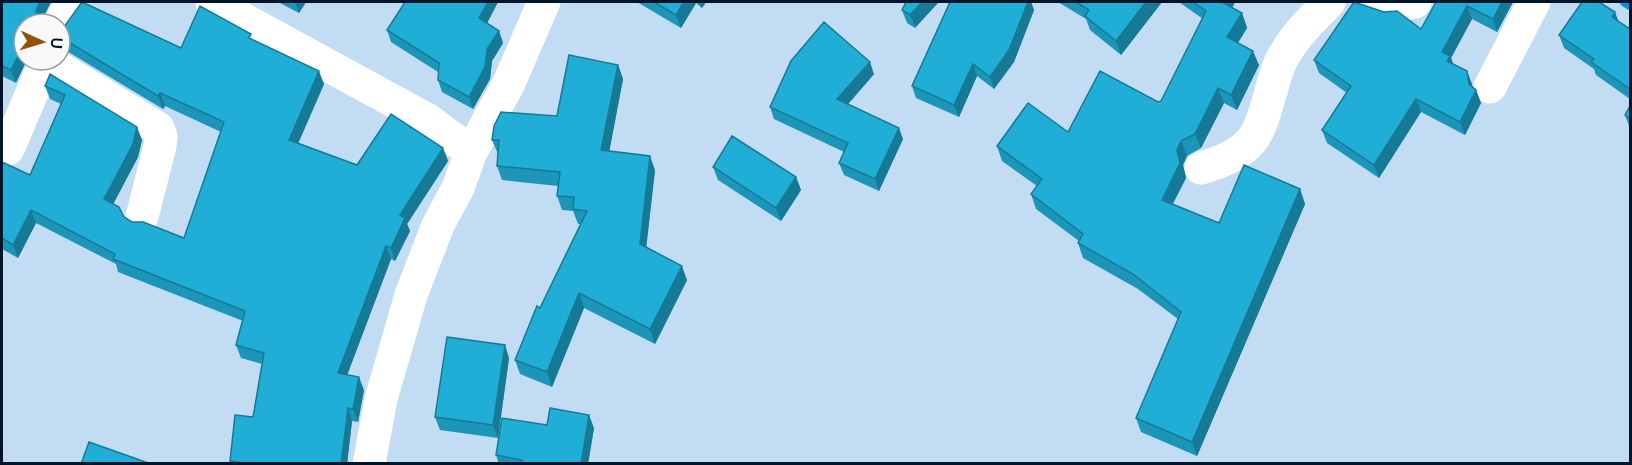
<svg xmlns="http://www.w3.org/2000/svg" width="1632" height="465" font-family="Cabin,sans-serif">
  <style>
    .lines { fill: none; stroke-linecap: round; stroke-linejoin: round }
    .stream { stroke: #0293e2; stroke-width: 10 }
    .street { stroke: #fff; stroke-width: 33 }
    .wall { fill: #1c96b8 }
    .shaded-wall { fill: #167a96 }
    .building { fill: #20aed6; stroke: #167a96; stroke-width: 1.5 }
  </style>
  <rect width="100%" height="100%" fill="#c1dcf3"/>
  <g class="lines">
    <path class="stream" d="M1625 2 1630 5"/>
    <path class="street" d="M212 2 428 120 471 152
      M1372 2 1393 7 1415 2
      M59 24 72 2
      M46 60 158 128 161 136 160 146 142 217
      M1490 87 1534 2
      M8 149 46 60
      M1201 168C1265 150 1259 126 1277 71 1285 45 1311 20 1329 2
      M369 464 381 399 411 295 438 225 458 188 471 152 508 85 544 2"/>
  </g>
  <path class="wall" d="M2 2H51L41 23 24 24 16 83 2 76Z
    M278 2H306L299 13Z
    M405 2H498L487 23 499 31 503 43 492 61 490 79 473 109 442 92 438 80V72L391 42 387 30Z
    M637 2H706L702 8 696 3 681 28Z
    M906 2 915 28 907 23 902 10Z
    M950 2H1031L1034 10 1014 62 994 89 977 76 959 117 916 98 912 86Z
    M1058 2H1162L1121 55 1090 30 1086 19Z
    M1179 2H1235L1232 8 1242 13 1247 28 1238 43 1259 65 1237 110 1224 103 1201 148 1187 156 1183 165 1186 178 1173 204 1219 223 1300 189 1305 204 1197 456 1141 432 1136 418 1178 319 1138 289 1083 258 1078 243 1079 241 1036 209 1031 194 1037 186 1002 161 997 146 1068 132 1161 101 1203 19Z
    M1436 2H1513L1497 32 1472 19 1451 58 1453 64 1467 71 1472 87 1476 90 1481 103 1465 135 1421 112 1379 178 1327 143 1322 130 1347 93 1319 73 1314 60 1421 29Z
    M1618 21 1630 29V99L1596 75 1594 69 1564 48 1559 35Z
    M60 28 181 48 253 40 324 84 298 143 357 165 443 148 448 161 407 224 410 231 395 261 391 259 347 375 364 390 358 422 352 421 347 464H231L230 461 253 417 262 364 241 358 236 345 243 321 118 272 116 264 36 223 18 258 2 249V162L30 175 61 104 50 99 45 86 50 74 142 140 138 157 113 204 124 217 132 222 184 238 221 132 165 106 163 109 60 47Z
    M618 65 623 79 609 151 655 170 646 247 687 280 655 344 584 308 552 387 520 374 515 360 581 224H578L573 211 562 210 557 196 558 186 502 180 497 166 498 154 492 140 557 116Z
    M874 74 848 104 903 139 879 191 844 175 839 163 844 152 774 119 770 107Z
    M1630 106V129L1625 115Z
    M713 167 796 177 801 190 781 221 718 180Z
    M509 358 498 438 440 430 435 417Z
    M547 425 594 428 588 464H499L496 455Z"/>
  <path class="shaded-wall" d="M40 2H51L39 24 36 10Z
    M295 2H306L299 13Z
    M488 2H498L483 31 479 18Z
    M684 2H695L696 3 681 28 676 15Z
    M699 2H706L702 8Z
    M922 2H939L915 28 910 15Z
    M1028 2H1031L1034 10 1014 62 994 89 990 77Z
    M1146 2H1162L1121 55 1116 41Z
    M1222 2H1235L1228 16Z
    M1502 2H1513L1497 32 1493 19Z
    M1467 6 1472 19 1451 58 1455 69 1452 74 1442 52Z
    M1615 12 1620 25 1612 17Z
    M1242 13 1247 28 1232 52 1227 37Z
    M499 31 503 43 492 61 490 79 473 109 469 97 487 49Z
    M24 44V60H27L16 83 11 70Z
    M1253 51 1259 65 1237 110 1231 95Z
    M870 62 874 74 842 111 837 99Z
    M973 64 977 76 959 117 954 105Z
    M618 65 623 79 607 164 601 150Z
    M319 71 324 84 294 153 289 140Z
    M1467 71 1472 84 1474 94 1476 90 1481 103 1465 135 1460 122 1469 84Z
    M1218 88 1224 103 1201 148 1195 134Z
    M160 93 165 106 163 109 158 96Z
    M1416 99 1421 112 1379 178 1374 165Z
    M137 127 142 140 138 157 109 212 104 199Z
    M899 128 903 139 879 191 875 179Z
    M1181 141 1187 156 1183 165 1186 178 1167 214 1162 200 1177 150Z
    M443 148 448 161 407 224 410 231 395 261 391 248 400 215Z
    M650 156 655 170 645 259 640 244Z
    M796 177 801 190 781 221 776 208Z
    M1300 189 1305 204 1197 456 1192 442Z
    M31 210 36 223 18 258 13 245Z
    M386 246 391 259 343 386 338 373Z
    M682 266 687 280 655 344 650 329Z
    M579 293 584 308 552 387 547 372Z
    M505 345 509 358 498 438 493 425Z
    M359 377 364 390 358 422 353 409Z
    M348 408 352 421 347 464H341Z
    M589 415 594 428 588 464H581Z"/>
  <path class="building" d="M2 2H40L36 10 38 20 42 24H24V44L11 70 2 66Z
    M82 2 181 48 200 6 251 34 249 38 319 71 289 140 357 165 391 114 443 148 400 215 405 218 391 248 386 246 338 373 359 377 353 409 348 408 341 464H251L230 461 235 415 253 417 264 353 236 345 245 311 113 259 115 254 31 210 13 245 2 238V162L30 175 65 95 45 86 50 74 137 127 133 144 104 199 119 207 124 217 132 222H143L184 238 224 122 160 93 158 96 60 37V28L64 27Z
    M405 2H488L479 18 499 31 487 49 485 67 469 97 438 80 439 63 387 30Z
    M654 2H684L676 15Z
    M906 2H922L910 15 902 10Z
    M950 2H1028L1009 50 990 77 973 64 954 105 912 86Z
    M1076 2H1146L1116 41 1085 16 1089 10Z
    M1193 2H1222L1242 13 1227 37 1253 51 1231 95 1218 88 1195 134 1181 141 1177 150 1180 163 1162 200 1219 223 1244 165 1300 189 1192 442 1136 418 1181 312 1133 274 1078 243 1083 234 1031 194 1042 179 997 146 1028 103 1068 132 1100 71 1158 102 1161 101 1206 11Z
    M1354 2 1384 12 1397 11 1421 29 1436 2H1502L1493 19 1467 6 1442 52 1450 56 1447 61 1467 71 1469 84 1476 90 1460 122 1416 99 1374 165 1322 130 1351 86 1314 60Z
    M1582 2H1599L1615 12 1612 17 1630 29V89L1591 62 1594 59 1559 35Z
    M824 22 870 62 837 99 899 128 875 179 839 163 848 143 770 107 791 61Z
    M569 55 618 65 601 150 650 156 640 244 682 266 650 329 579 293 547 372 515 360 537 306 540 308 587 211 573 209 574 197 557 196 560 172 497 166 499 140H492L494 126 501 112 557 116Z
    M1630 106V119L1625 115Z
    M732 136 796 177 776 208 713 167Z
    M447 337 505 345 493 425 435 417Z
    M550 408 589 415 581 464H522V460L496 455 502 418 547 425Z
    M89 442 151 464H81Z"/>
  <rect width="1632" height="465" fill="none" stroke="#001529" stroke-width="6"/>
  <g transform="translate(42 42) rotate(94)"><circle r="28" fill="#f9f9f9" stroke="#959ea6" stroke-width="1.5"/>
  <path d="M0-4.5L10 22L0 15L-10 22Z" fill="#8e540e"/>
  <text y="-9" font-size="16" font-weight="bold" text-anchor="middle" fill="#001529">U</text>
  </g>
</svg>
